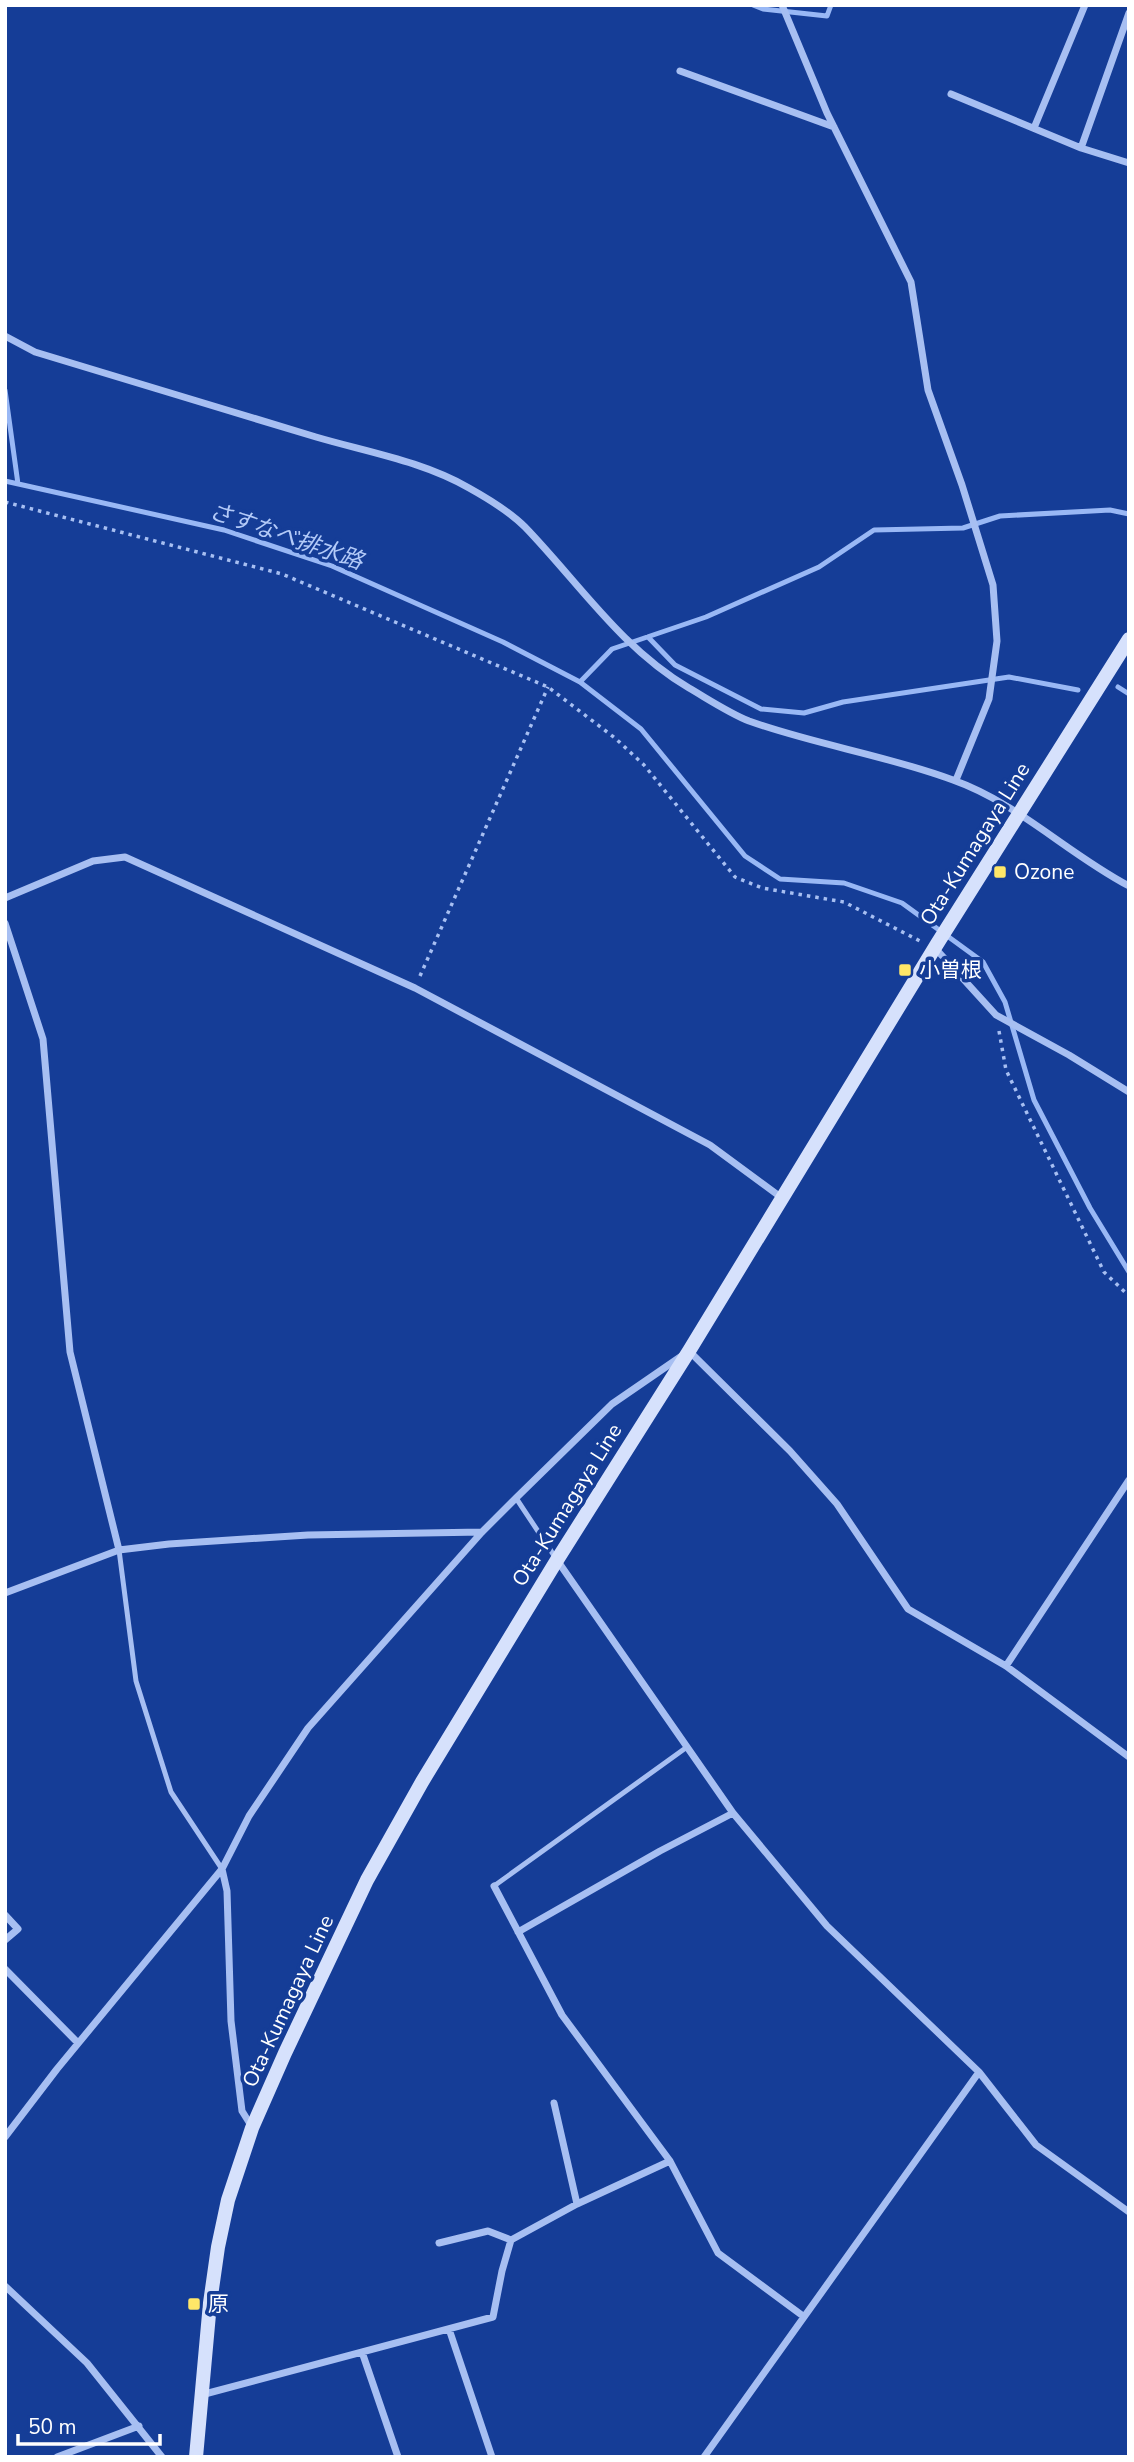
<svg xmlns="http://www.w3.org/2000/svg" width="1134" height="2462" font-family="'Nunito Sans','Noto Sans JP',sans-serif">
  <style>
    .lines { fill: none; stroke-linecap: round; stroke-linejoin: round }
    .stream { stroke: #99b8f5; stroke-width: 5 }
    .path { stroke: #a7bff2; stroke-width: 3.5; stroke-dasharray: 3.5 5; stroke-linecap: butt }
    .service { stroke: #a7bff2; stroke-width: 5 }
    .minor { stroke: #a7bff2; stroke-width: 7 }
    .secondary { stroke: #d6e1fc; stroke-width: 14 }
    .poi-dot { fill: #ffe768; stroke: #153d97; stroke-width: 2.5 }
    .labels { text-anchor: middle; dominant-baseline: central; stroke-width: 7; stroke-linejoin: round; paint-order: stroke }
    .street-label { font-size: 21px; fill: #fff; stroke: #153d97 }
    .poi-label { font-size: 21px; fill: #fff; stroke: #153d97; text-anchor: start }
    .water-label { font-size: 23px; font-style: italic; fill: #b3caf8; stroke: #153d97 }
  </style>
  <rect width="100%" height="100%" fill="#153d97"/>
  <g class="lines">
    <path class="stream" d="M753 5 763 9 827 16 831 5
      M5 390 18 484
      M5 481 224 530 332 566 503 642 580 682 641 729 745 856 780 879 844 883 902 903 983 962 1005 1002 1034 1100 1090 1208 1129 1272
      M648 637 675 665 761 709 804 713 843 702 1009 677 1078 690
      M580 682 612 649 706 617 819 567 874 530 963 528 1000 516 1110 510 1129 514
      M1118 687 1129 694"/>
    <path class="path" d="M5 502 282 574 548 687 615 738 644 765 735 877 762 888 844 902 920 941
      M420 976 548 687
      M999 1031 1006 1070 1104 1272 1129 1296"/>
    <path class="service" d="M516 1498 555 1557
      M119 1550 136 1681 171 1792 222 1869
      M494 1886 687 1747"/>
    <path class="minor" d="M782 5 827 113 911 282 928 390 962 485 993 585 997 641 989 699 956 780
      M680 71 834 127
      M951 94 1081 148 1129 163
      M1034 128 1085 5
      M1081 148 1129 13
      M5 336 35 352C129 380 222 409 316 437 367 452 422 461 469 488 487 498 510 512 525 527 579 583 621 648 689 688 708 699 729 713 749 721 816 745 886 755 953 780 1018 803 1068 854 1129 886
      M5 898 93 861 125 857 415 988 710 1145 782 1198
      M5 923 43 1039 70 1352 119 1550
      M935 948 996 1015 1069 1055 1129 1092
      M557 1560 733 1813 827 1926 979 2072 1036 2145 1129 2212
      M5 1593 119 1550 169 1544 308 1535 482 1532
      M1006 1666 1129 1480
      M222 1869 227 1891 231 2021 242 2111 252 2127
      M494 1886 562 2015 670 2161 718 2253 803 2316
      M5 1915 18 1929 5 1940
      M518 1932 660 1851 733 1813
      M5 1969 78 2043
      M554 2103 577 2204
      M5 2137 57 2069 222 1869 249 1816 308 1728 482 1532 516 1498 612 1404 689 1351 790 1451 837 1504 908 1609 1006 1666 1129 1757
      M439 2243 488 2231 511 2240
      M5 2286 87 2363 162 2457
      M449 2329 492 2457
      M362 2352 398 2457
      M201 2395 493 2317 502 2271 511 2240 577 2204 670 2161
      M57 2457 139 2426
      M704 2457 979 2072"/>
    <path class="secondary" d="M196 2457 210 2303 218 2247 228 2200 252 2128 285 2053 367 1880 422 1782 557 1560 689 1351 937 944 1129 639"/>
  </g>
  <g class="poi-dot">
    <rect x="993" y="865" width="14" height="14" rx="3.5"/>
    <rect x="898" y="963" width="14" height="14" rx="3.5"/>
    <rect x="187" y="2297" width="14" height="14" rx="3.5"/>
  </g>
  <g class="labels">
    <g class="street-label">
      <text transform="translate(975 844) rotate(-58)">Ota-Kumagaya Line</text>
      <text transform="translate(567 1505) rotate(-58)">Ota-Kumagaya Line</text>
      <text transform="translate(288 2001) rotate(-65)">Ota-Kumagaya Line</text>
    </g>
    <g class="poi-label">
      <text x="1014" y="872">Ozone</text>
      <text x="919" y="970">小曽根</text>
      <text x="208" y="2304">原</text>
    </g>
    <g class="water-label">
      <text transform="translate(286 536) rotate(19)">さすなべ排水路</text>
    </g>
  </g>
  <rect width="1134" height="2462" fill="none" stroke="#ffffff" stroke-width="14"/>
  <path d="M18 2434v10h142v-10" fill="none" stroke="#ffffff" stroke-width="3.5"/>
  <text x="28" y="2434" font-size="21" fill="#ffffff" stroke="#153d97" stroke-width="5" paint-order="stroke">50 m</text>
</svg>
